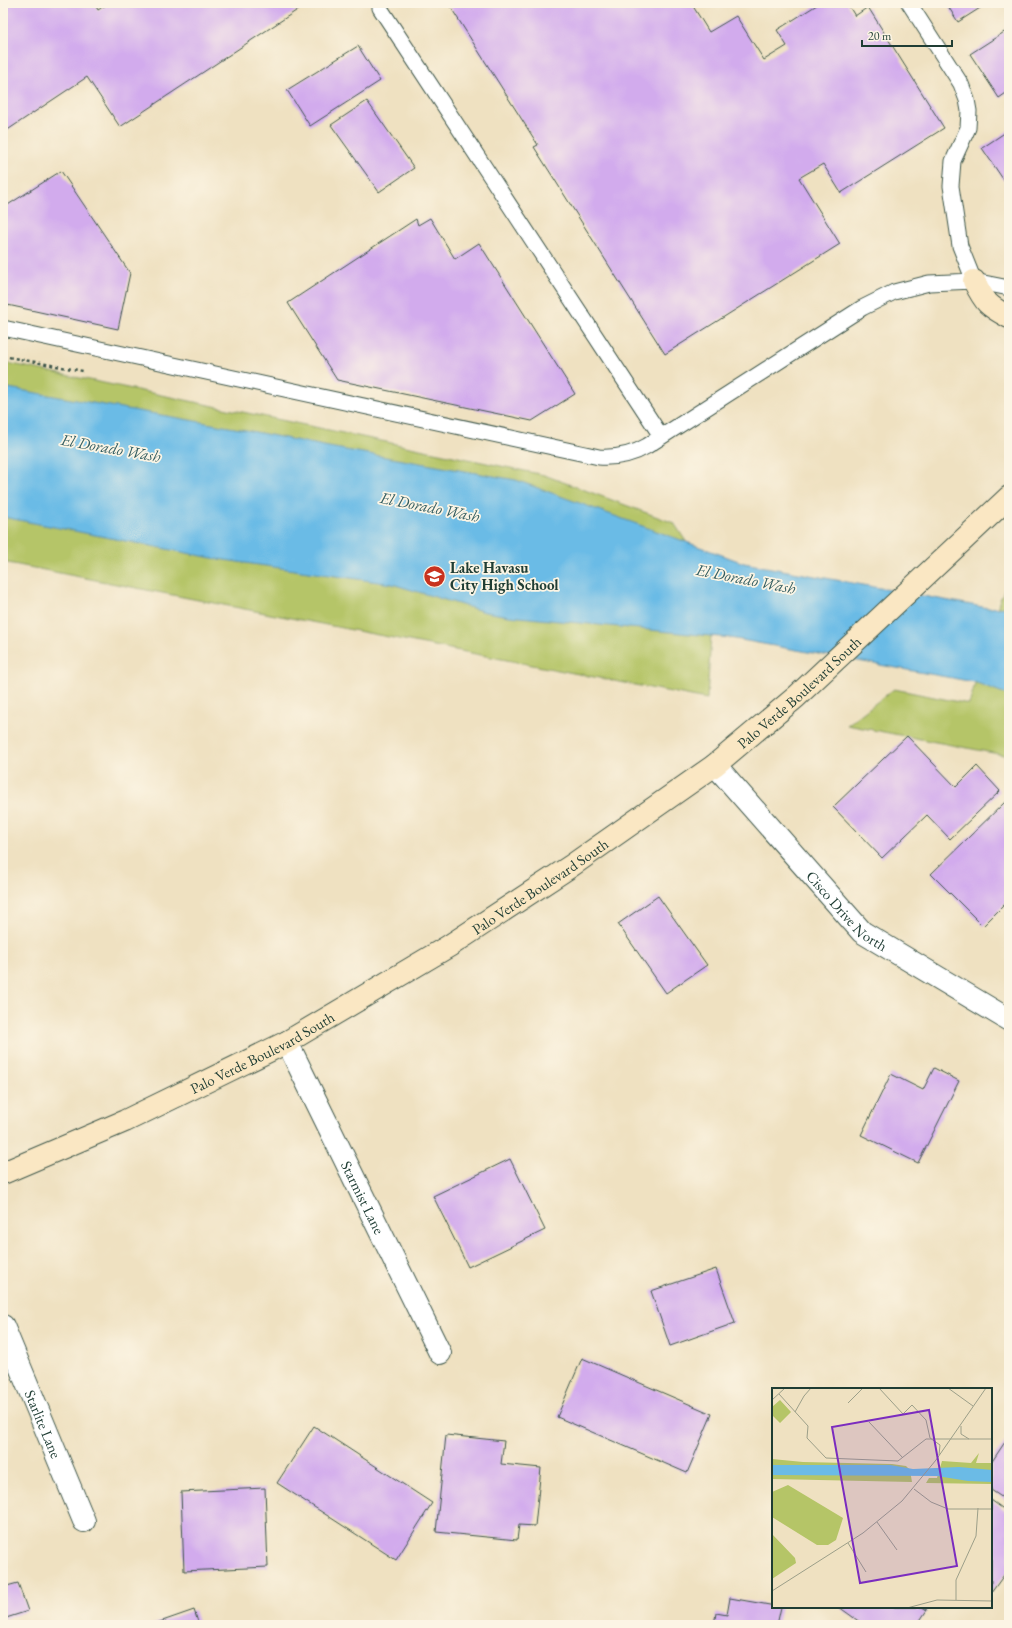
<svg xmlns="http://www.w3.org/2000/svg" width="1012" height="1628" font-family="'EB Garamond',serif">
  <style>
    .green { fill: #b5c567; stroke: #6a814e }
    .water { fill: #6bbbe6; stroke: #457c8d }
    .building { fill: #d2abed }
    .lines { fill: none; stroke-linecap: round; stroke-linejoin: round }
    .service-casing { stroke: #3e5649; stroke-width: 17 }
    .minor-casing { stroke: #3e5649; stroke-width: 24 }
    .secondary-casing { stroke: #3e5649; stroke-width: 24 }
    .path { stroke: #3e5649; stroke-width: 2.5; stroke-dasharray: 3 3; stroke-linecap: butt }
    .service { stroke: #fff; stroke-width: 15 }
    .minor { stroke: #fff; stroke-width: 22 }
    .secondary { stroke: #fae7c3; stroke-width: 22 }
    .labels { text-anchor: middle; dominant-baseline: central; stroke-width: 3.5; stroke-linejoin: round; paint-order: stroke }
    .poi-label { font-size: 15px; font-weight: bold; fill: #1f3d34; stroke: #fcf5e5; text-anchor: start }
    .street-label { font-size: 15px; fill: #1f3d34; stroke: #fcf5e5 }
    .water-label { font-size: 16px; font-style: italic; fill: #325c60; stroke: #fcf5e5 }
    .inset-road { fill: none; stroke: #9c9f89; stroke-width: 1 }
    .view { fill: #7b2cbf; fill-opacity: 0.15; stroke: #7b2cbf; stroke-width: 2 }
    .inset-edge { fill: none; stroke: #1f3d34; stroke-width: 2 }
  </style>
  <rect width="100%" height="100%" fill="#fcf5e5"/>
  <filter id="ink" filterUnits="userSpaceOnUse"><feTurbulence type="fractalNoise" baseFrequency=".025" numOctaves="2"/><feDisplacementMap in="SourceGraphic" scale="8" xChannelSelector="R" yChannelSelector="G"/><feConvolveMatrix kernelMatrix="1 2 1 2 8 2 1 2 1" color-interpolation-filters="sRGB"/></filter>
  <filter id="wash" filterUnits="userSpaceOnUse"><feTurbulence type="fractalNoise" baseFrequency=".012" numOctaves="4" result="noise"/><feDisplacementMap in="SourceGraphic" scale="16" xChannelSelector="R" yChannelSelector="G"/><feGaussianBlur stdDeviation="0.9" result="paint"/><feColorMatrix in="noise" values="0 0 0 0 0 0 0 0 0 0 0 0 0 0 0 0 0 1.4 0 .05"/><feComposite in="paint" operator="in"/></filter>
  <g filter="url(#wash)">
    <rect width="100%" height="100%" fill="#efe1c1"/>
    <path class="green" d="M3 362 544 475 674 523 687 543 715 571 707 699 3 562Z
      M1009 580V756L847 725 894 689 969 704 999 602Z"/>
    <path class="water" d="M3 387 246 430 329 447 516 480 744 563 988 608 1009 607V695L974 682 730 638 509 616 485 612 392 584 217 559 3 517Z"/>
    <g id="blocks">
      <path class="building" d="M3 3H94L98 10 109 3H308L120 127 87 77 3 133Z
        M448 3H691L709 32 736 16 764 60 787 46 777 30 820 3H847L855 16 868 7 944 128 841 193 823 164 799 178 840 244 665 354 534 147 538 145Z
        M946 3H988L958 22Z
        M1009 29V91L999 98 970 54Z
        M358 46 380 81 310 126 287 90Z
        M367 101 414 168 379 192 331 125Z
        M1009 130V188L982 148Z
        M61 171 130 273 118 329 3 304V208Z
        M430 218 455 259 479 243 575 394 532 421 337 380 288 303 416 219 418 225Z
        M907 736 956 787 977 766 1000 791 950 839 927 815 882 858 833 807Z
        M1005 802 1009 806V900L983 926 931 874Z
        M658 896 707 965 666 993 618 924Z
        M934 1068 959 1081 918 1163 861 1135 891 1074 923 1090Z
        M510 1159 545 1230 468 1267 433 1196Z
        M716 1269 735 1323 670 1346 651 1291Z
        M582 1358 712 1414 687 1473 557 1417Z
        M314 1426 432 1503 396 1560 277 1483Z
        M446 1435 504 1441 501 1464 541 1468 535 1526 519 1525 517 1540 436 1532Z
        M1009 1436V1502L991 1490V1463Z
        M265 1488 268 1567 184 1571 181 1492Z
        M991 1500 1009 1513V1568L991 1593Z
        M18 1583 28 1611 3 1619V1587Z
        M730 1598 781 1607 777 1625H714L716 1613 727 1615Z
        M839 1607H922L927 1610 917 1625H864Z
        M194 1610 199 1625H151Z"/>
    </g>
  </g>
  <g filter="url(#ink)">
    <use href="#blocks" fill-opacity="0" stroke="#3e5649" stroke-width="1"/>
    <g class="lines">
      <defs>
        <path id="service" d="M909 3 961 84 967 100 969 111 968 128 953 161 951 186 960 246 974 281
          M380 8 661 436
          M3 328 599 457C617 458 632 455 647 446L862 308 894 292 929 283 974 281 1009 288"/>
        <g id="minor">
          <path id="s1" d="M715 765 862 932 1009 1020"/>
          <path id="s2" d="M287 1042 440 1353"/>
          <path id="s3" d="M3 1326 84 1521"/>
        </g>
        <g id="secondary">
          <path d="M974 281C985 303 988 306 1009 317"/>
          <path id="s4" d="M3 1173 125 1121 287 1042 449 946 571 866 715 765 796 697 1009 497"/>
        </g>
      </defs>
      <use href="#service" class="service-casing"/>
      <use href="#minor" class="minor-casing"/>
      <use href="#secondary" class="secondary-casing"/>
      <path class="path" d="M3 356 83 371"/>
      <use href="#service" class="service"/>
      <use href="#minor" class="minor"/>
      <use href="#secondary" class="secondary"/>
    </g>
  </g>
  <defs>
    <symbol id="school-disc" viewBox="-11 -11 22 22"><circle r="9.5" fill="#c8321e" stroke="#fcf5e5"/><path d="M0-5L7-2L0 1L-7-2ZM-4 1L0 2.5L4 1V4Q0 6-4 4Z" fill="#fff"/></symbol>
  </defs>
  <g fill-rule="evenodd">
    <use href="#school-disc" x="422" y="564" width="25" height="25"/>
  </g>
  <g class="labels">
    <g class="poi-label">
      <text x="450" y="567">Lake Havasu<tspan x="450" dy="17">City High School</tspan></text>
    </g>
    <g class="street-label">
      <text stroke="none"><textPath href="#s4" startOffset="934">Palo Verde Boulevard South</textPath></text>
      <text stroke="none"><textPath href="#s4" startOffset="610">Palo Verde Boulevard South</textPath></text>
      <text stroke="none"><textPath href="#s1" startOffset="197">Cisco Drive North</textPath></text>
      <text stroke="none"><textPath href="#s4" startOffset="286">Palo Verde Boulevard South</textPath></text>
      <text stroke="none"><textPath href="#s2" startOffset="173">Starmist Lane</textPath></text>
      <text stroke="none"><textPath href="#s3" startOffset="106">Starlite Lane</textPath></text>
    </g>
    <g class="water-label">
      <text transform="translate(111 448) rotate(10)">El Dorado Wash</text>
      <text transform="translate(430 507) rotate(11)">El Dorado Wash</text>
      <text transform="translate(746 579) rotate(11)">El Dorado Wash</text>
    </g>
  </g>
  <g transform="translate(772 1388)">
    <rect width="220" height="220" fill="#efe1c1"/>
    <path d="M8 12 19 24 8 35 0 27V19ZM207 65 204 75H220V96L154 95 157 90H165L170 73 199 75ZM0 71 31 74 120 76 134 78 138 82 140 94 0 91ZM16 97 71 130 64 152 56 157H45L0 129V104ZM0 146 23 170 24 175 0 191Z" fill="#b5c567"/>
    <path d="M0 77H118L141 81 187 79 220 82V94L196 93 165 88 0 87Z" fill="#6bbbe6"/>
    <path class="inset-road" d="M107 0 131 26 140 17 154 32 158 50M176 0 201 18M7 6 36 38 35 50 54 70 126 73 154 51H220M0 12 13 0M76 15 91 0M23 24 32 8 39 0M97 34 131 70M189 38V46L197 51M158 50 168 57 167 67M142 101 159 114 176 121H220M105 134 125 162M76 155 94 184M0 203 91 145 130 113 164 72 214 0M184 212V192L204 148 206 120M135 220 165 212 220 213"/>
    <path class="view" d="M157 22 185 178 88 195 60 39Z"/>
    <rect width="220" height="220" class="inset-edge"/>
  </g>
  <rect width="1012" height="1628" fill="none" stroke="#fcf5e5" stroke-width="16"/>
  <path d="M862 40v6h90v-6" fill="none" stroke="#1f3d34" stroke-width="2"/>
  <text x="868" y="40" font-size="12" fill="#1f3d34" stroke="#fcf5e5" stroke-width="3" paint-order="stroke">20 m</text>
</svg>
